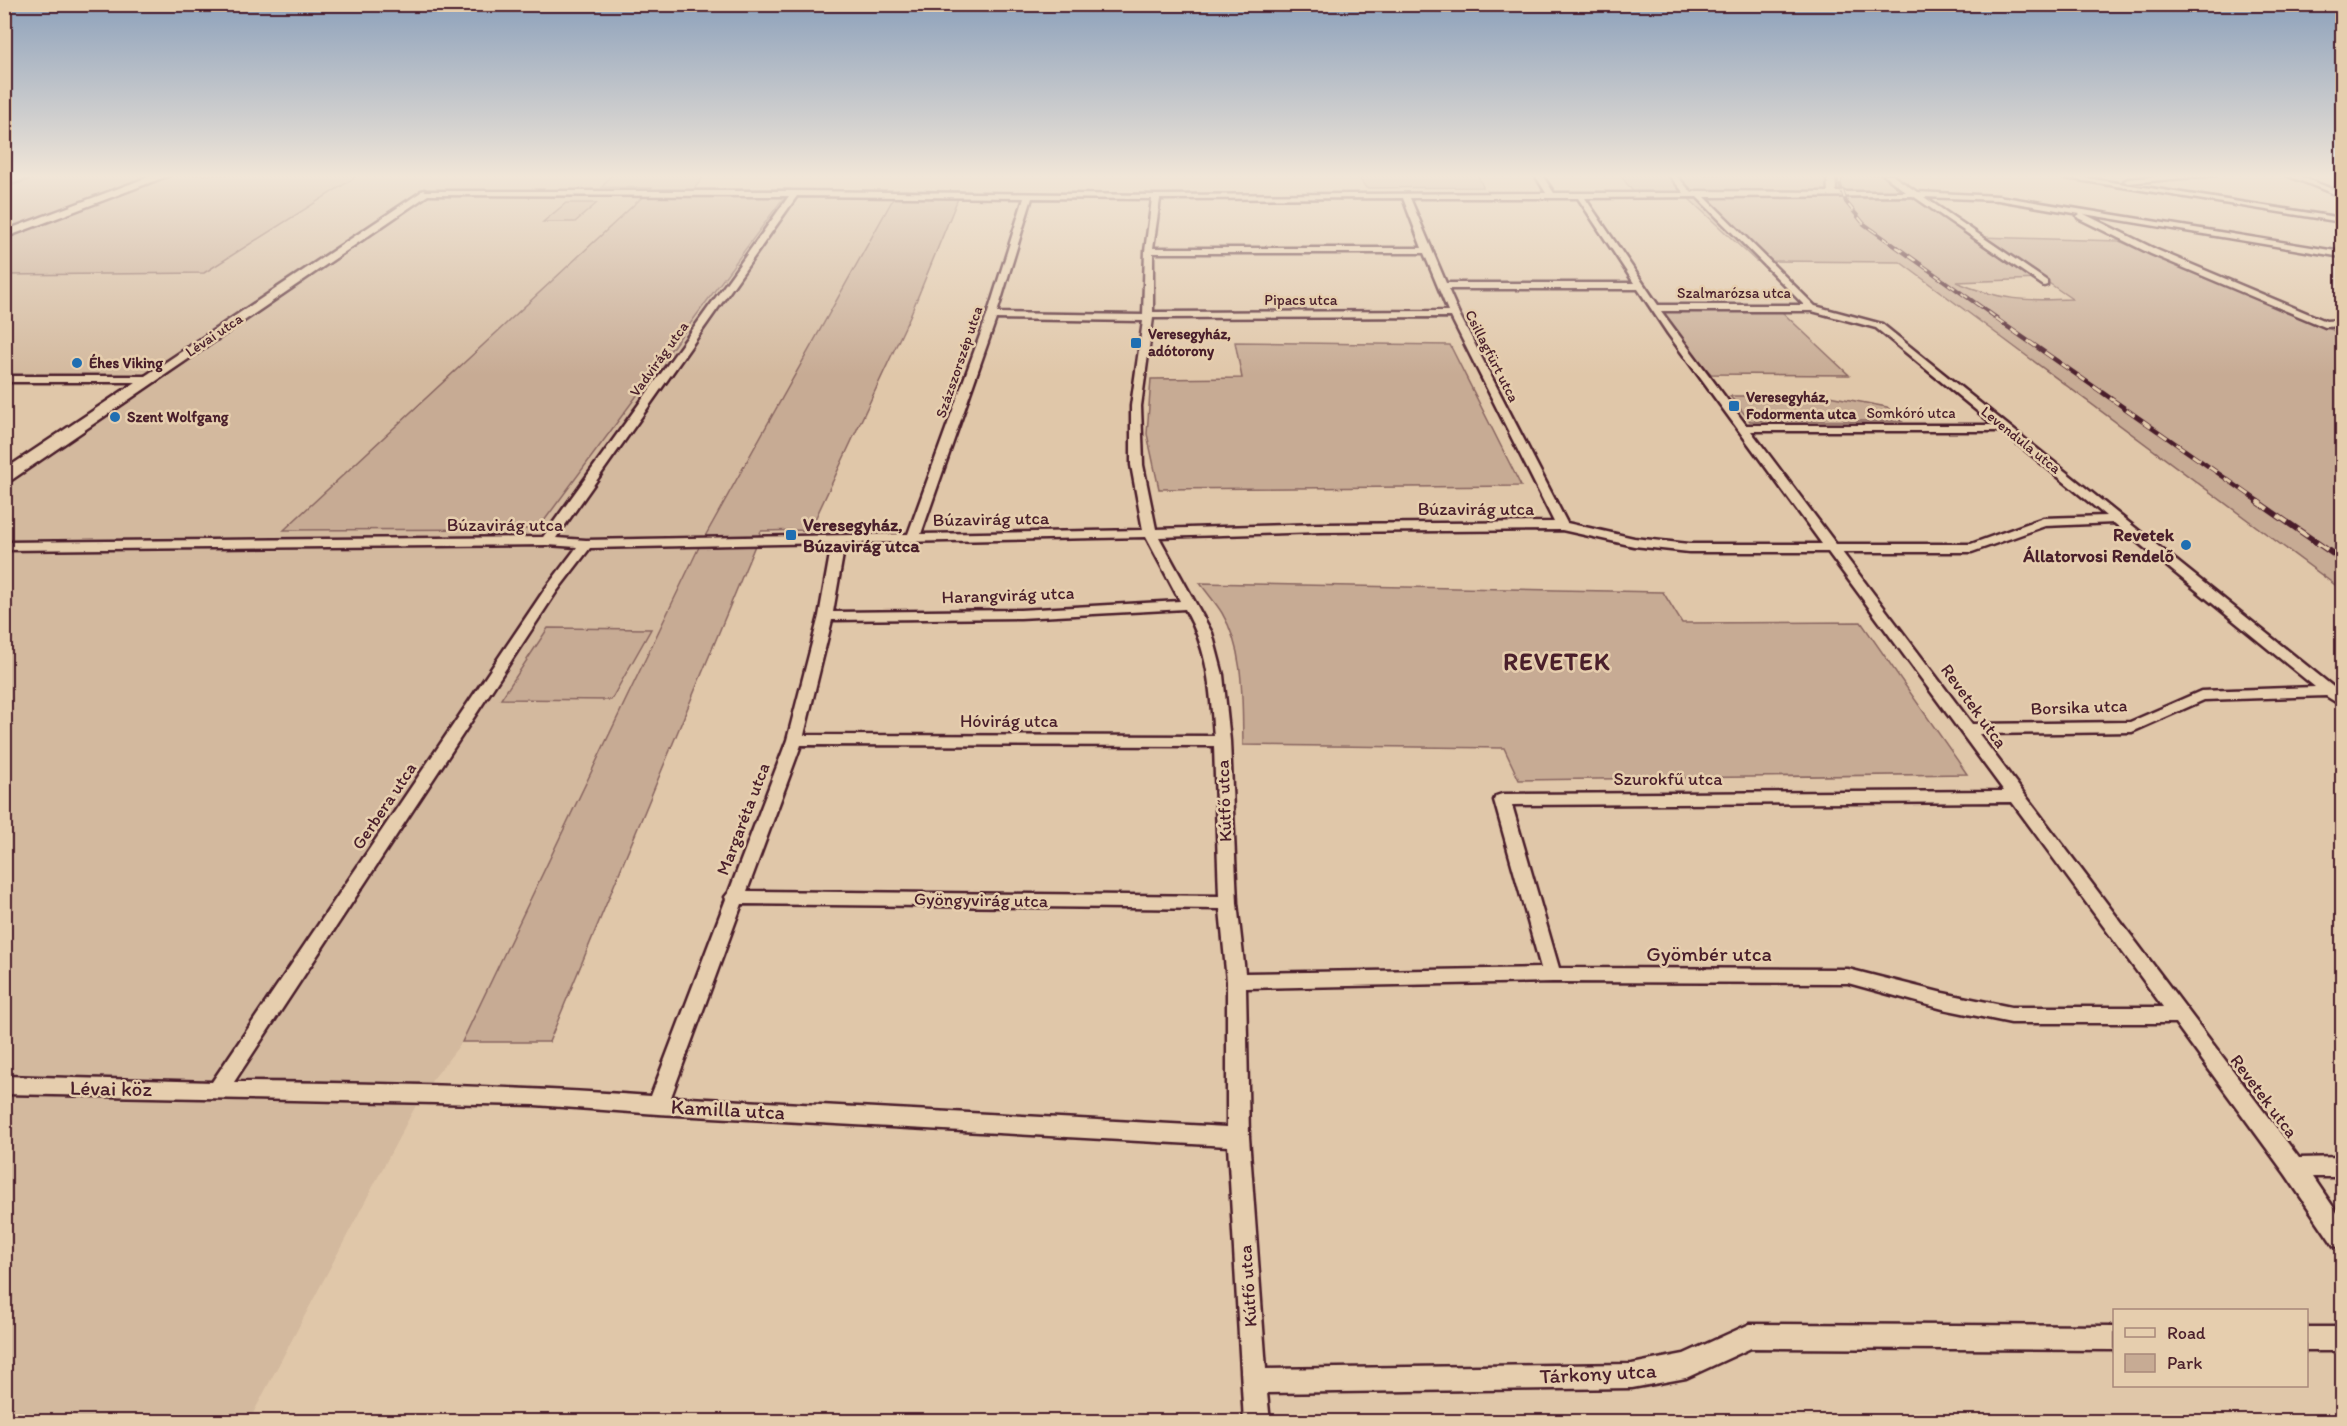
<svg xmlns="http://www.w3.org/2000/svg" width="2347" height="1426" font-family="Itim,sans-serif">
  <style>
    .built { fill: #d3b99e }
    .green { fill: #c7ab94; stroke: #886560; stroke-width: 1.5; fill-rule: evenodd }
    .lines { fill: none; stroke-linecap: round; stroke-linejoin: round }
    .stream { stroke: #805c59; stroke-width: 3 }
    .street-casing { stroke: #4a1f2b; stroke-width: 5 }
    .secondary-casing { stroke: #4a1f2b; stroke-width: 5 }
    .street { fill: #e6ceae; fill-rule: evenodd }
    .secondary { fill: #e6ceae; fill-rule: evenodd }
    .rail-far2-casing { stroke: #4a1f2b; stroke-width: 4 }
    .rail-far1-casing { stroke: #4a1f2b; stroke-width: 4.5 }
    .rail-casing { stroke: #4a1f2b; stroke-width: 6 }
    .rail-far2 { stroke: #e6ceae; stroke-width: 2; stroke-dasharray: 8; stroke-linecap: butt }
    .rail-far1 { stroke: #e6ceae; stroke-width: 3; stroke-dasharray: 10; stroke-linecap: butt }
    .rail { stroke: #e6ceae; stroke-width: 4; stroke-dasharray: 12; stroke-linecap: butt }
    .poi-dot { fill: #1f6fb2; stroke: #e6ceae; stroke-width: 2 }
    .labels { text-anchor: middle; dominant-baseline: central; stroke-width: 5; stroke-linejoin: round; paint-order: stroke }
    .far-street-label { font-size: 15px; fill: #4a1f2b; stroke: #e6ceae }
    .far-poi-label { font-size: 15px; font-weight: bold; fill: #4a1f2b; stroke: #e6ceae; text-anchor: start }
    .street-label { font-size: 18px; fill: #4a1f2b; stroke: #e6ceae }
    .poi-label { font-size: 18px; font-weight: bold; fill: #4a1f2b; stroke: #e6ceae; text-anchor: start }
    .near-street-label { font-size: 21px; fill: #4a1f2b; stroke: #e6ceae }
    .district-label { font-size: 24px; font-weight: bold; letter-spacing: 1.5px; fill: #4a1f2b; stroke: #e6ceae }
  </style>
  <rect width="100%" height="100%" fill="#e0c7a9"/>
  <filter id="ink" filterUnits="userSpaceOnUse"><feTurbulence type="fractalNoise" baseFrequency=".0167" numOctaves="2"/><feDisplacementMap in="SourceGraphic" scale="12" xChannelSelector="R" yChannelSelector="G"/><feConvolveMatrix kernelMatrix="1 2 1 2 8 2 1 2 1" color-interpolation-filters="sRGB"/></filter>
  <g filter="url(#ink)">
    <path class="built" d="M359 175H611L603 187 653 188 285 530 538 529 790 189 898 190 698 547 462 1042 423 1092 249 1421H5V487L171 372 5 374 4 275 204 273Z"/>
    <path class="green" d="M4 175H359L204 273 5 275Z
      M611 175H705L694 189H790L538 529 284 530 652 188 602 187Z
      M1357 175H1478L1483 187 1366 188Z
      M1620 175H1893L1979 237 2119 241 2342 334V590L1900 262 1756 261 1688 198H1638ZM2043 279 2072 299C2024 301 2002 301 1956 282Z
      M898 190 961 191 910 316 810 530 761 531 549 1042H462L699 547Z
      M566 203H597L575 222H543Z
      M1663 310 1781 311 1849 375 1711 374 1676 333Z
      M1235 342 1450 345 1521 486 1159 489 1147 434 1151 379 1242 378Z
      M1730 396H1829L1887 407 1902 421H1750Z
      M1200 583 1663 592 1682 623 1861 622 1967 774 1519 780 1504 748 1243 745C1242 702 1245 651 1222 613 1216 603 1207 593 1200 583Z
      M548 628 651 629 611 700 501 699Z"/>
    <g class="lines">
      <path class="stream" d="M4 187 43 175"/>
      <defs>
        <path id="street" d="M1535 175H1542L1554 193H1684L1669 175H1676L1692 193 1697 191 1828 192 1827 175H1835L1836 192H1906L1884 175H1892L1917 192 1998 196 2342 252V257L2084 214 2157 250 2326 321 2342 320V326L2325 327 2151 254 2078 218 2077 216 2080 214 1998 200 1924 197 2047 281V285L2044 286 1913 196 1705 197 1815 306 1882 324 2342 694V706L2326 696 2204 700 2132 732 1979 734 2299 1158 2342 1157V1177H2313L2342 1220V1248L2334 1246 2286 1175 2175 1023H2011L1943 1009 1848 983 1552 982 1246 988 1249 1137 1266 1369 1632 1364 1684 1354 1750 1324 2114 1326V1350L1751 1348 1686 1378 1632 1388 1267 1393 1270 1422H1244L1228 1146 658 1114 535 1105 4 1094V1076L212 1082 545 589 577 547 547 545 4 550V542L543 537 789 196 424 195H421V191H795L1156 195 1546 193ZM797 196 1024 198 987 316 908 534 586 540 556 538ZM1697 197 1804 305H1658L1585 198ZM1032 198 1152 199 1145 251 1143 315 997 313ZM1403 198 1422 248H1153L1160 199ZM1410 198H1578L1634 283H1446ZM1153 253H1424L1448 311 1153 312ZM1448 289H1638L1668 334 1822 544H1689L1634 538 1567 523 1459 314ZM1661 311H1812L1876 328 1994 425H1746ZM1451 317 1554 522 1320 524 1156 529 1143 465 1141 406 1153 318ZM996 319 1143 321 1131 406V465L1143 530 921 534ZM1751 431H2002L2106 516 2043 518 1971 544H1836ZM2114 523 2315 687 2201 691 2130 722 1972 724 1842 552H1972L2045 526ZM1562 530 1634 546 1689 552H1828L2004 791 1502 794 1496 796 1494 800 1541 968 1245 973 1237 903 1230 741 1223 675 1212 633 1159 537 1320 532ZM1146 537 1180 601 1020 610 833 612 845 543ZM832 543 819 616 787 740 729 892 725 897 726 899 651 1096C512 1086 374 1083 234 1082L557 591 590 548ZM1185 609C1209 652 1210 688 1214 736L804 735 832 620 1020 618ZM801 745 1214 746 1219 896 747 891ZM2012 802 2163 1007H2011L1943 993 1848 969 1559 968 1512 805ZM742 904 1220 909 1227 981V1127L671 1097Z
          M2047 175H2067L2342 218V222Z
          M2176 175H2216L2128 183 2124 181 2128 179Z
          M2286 175H2297L2342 193V197Z
          M4 376H151L156 379 151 382H4Z
          M2306 1327H2342V1351H2306Z"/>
        <path id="secondary" d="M154 175H170L4 238V231Z
          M424 190 429 193 428 195 10 481 4 483V470Z"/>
      </defs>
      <use href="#street" class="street-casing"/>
      <use href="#secondary" class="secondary-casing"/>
      <use href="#street" class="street"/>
      <use href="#secondary" class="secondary"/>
      <defs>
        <path id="rail-far2" d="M1840 175V185L1846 202 1864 224 1998 319"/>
        <path id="rail-far1" d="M1995 318 2261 503"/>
        <path id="rail" d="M2258 502 2342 560"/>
      </defs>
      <use href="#rail-far2" class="rail-far2-casing"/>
      <use href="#rail-far1" class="rail-far1-casing"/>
      <use href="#rail" class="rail-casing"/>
      <use href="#rail-far2" class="rail-far2"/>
      <use href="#rail-far1" class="rail-far1"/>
      <use href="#rail" class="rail"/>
    </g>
  </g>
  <linearGradient id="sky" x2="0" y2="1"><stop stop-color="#8da1bb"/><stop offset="0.47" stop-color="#f1e6d8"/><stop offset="1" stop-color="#f1e6d8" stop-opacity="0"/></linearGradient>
  <rect width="2347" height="375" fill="url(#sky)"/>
  <g class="poi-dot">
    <rect x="1130" y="337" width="12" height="12" rx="3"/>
    <circle cx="77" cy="363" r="6"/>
    <rect x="1728" y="400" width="12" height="12" rx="3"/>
    <circle cx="115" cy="417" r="6"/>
    <rect x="785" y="529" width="12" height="12" rx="3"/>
    <circle cx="2186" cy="545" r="6"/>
  </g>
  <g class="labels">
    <g class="far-street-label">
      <text x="1734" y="293">Szalmarózsa utca</text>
      <text x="1301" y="300">Pipacs utca</text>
      <text transform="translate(214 335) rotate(-34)">Lévai utca</text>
      <text transform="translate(1492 356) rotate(63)">Csillagfürt utca</text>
      <text transform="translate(659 359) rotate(-54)">Vadvirág utca</text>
      <text transform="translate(959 362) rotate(-71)">Százszorszép utca</text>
      <text x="1911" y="413">Somkóró utca</text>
      <text transform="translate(2021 440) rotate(39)">Levendula utca</text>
    </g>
    <g class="far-poi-label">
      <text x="1148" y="334">Veresegyház,<tspan x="1148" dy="17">adótorony</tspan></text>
      <text x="89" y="363">Éhes Viking</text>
      <text x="1746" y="397">Veresegyház,<tspan x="1746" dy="17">Fodormenta utca</tspan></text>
      <text x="127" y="417">Szent Wolfgang</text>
    </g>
    <g class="street-label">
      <text x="1476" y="509">Búzavirág utca</text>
      <text transform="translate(991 519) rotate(-1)">Búzavirág utca</text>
      <text x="505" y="525">Búzavirág utca</text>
      <text transform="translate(1008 595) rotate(-2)">Harangvirág utca</text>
      <text transform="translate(1974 706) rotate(54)">Revetek utca</text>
      <text transform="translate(2079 707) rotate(-2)">Borsika utca</text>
      <text x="1009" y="721">Hóvirág utca</text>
      <text x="1668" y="779">Szurokfű utca</text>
      <text transform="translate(1224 801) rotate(-92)">Kútfő utca</text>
      <text transform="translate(384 806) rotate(-56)">Gerbera utca</text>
      <text transform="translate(743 819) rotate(-69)">Margaréta utca</text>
      <text transform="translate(981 900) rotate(1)">Gyöngyvirág utca</text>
      <text transform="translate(2264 1096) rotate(53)">Revetek utca</text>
      <text transform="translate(1248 1286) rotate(-94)">Kútfő utca</text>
    </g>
    <g class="poi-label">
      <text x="803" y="525">Veresegyház,<tspan x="803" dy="21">Búzavirág utca</tspan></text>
      <text x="2174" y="535" text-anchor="end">Revetek<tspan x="2174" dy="21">Állatorvosi Rendelő</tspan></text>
    </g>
    <g class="near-street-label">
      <text x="1709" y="953">Gyömbér utca</text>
      <text transform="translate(111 1088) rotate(1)">Lévai köz</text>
      <text transform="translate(728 1109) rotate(3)">Kamilla utca</text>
      <text transform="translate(1598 1373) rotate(-3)">Tárkony utca</text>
    </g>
    <g class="district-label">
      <text x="1557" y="661">REVETEK</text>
    </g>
  </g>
  <rect width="2347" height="1426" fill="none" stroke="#e6ceae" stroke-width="24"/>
  <rect x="12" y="12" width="2323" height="1402" fill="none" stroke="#4a1f2b" stroke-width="2" filter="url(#ink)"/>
  <rect x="2113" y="1309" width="195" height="78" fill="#e6ceae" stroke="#a8887a" stroke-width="1.5"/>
  <rect x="2125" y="1328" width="30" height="9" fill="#e6ceae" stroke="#a8887a" stroke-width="1.5"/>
  <text x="2167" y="1339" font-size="18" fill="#4a1f2b">Road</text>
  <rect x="2125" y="1354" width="30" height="18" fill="#c7ab94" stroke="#a8887a" stroke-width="1.5"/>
  <text x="2167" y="1369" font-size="18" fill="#4a1f2b">Park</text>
</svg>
